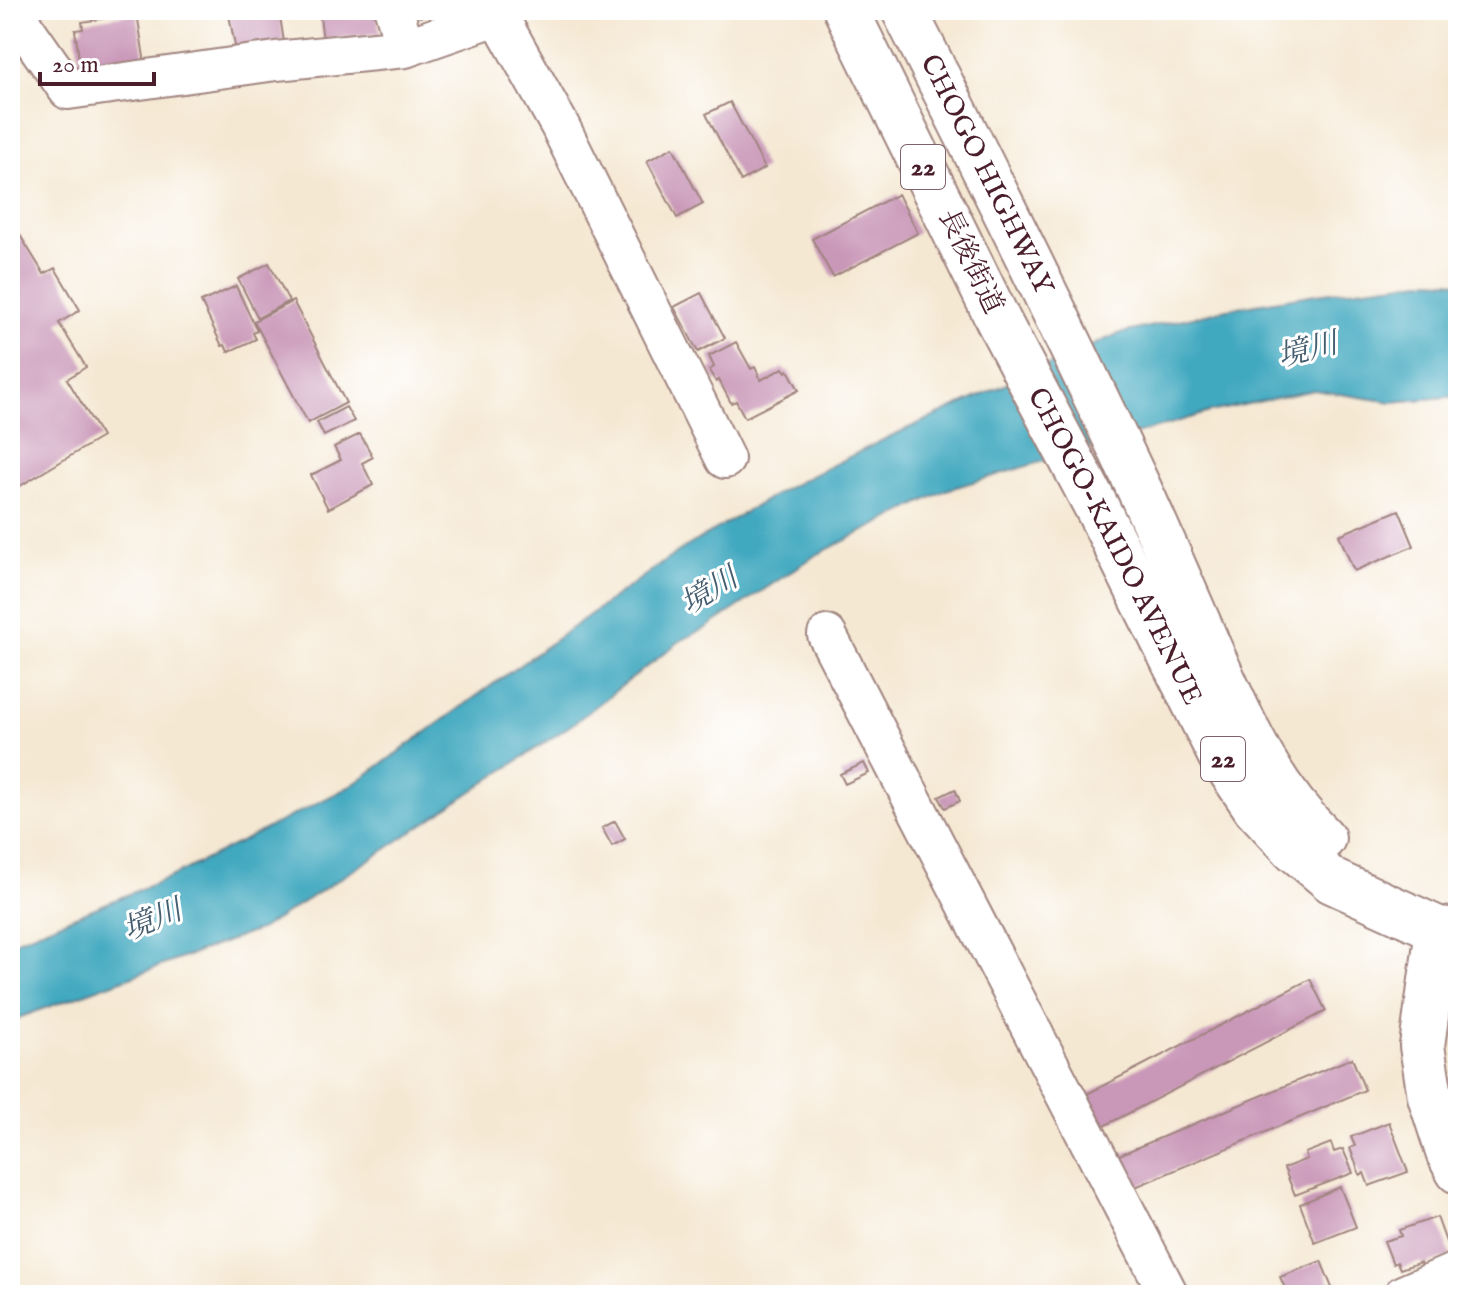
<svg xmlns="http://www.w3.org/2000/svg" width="1468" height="1305" font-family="'IM FELL English','Noto Serif JP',serif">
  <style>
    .water { fill: #3fa8bf; stroke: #446475; stroke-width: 2 }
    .building { fill: #c997b8 }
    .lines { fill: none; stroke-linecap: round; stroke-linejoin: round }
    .street-casing { stroke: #a0847f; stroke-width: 42 }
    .secondary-casing { stroke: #a0847f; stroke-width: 48 }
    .primary-casing { stroke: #a0847f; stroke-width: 48 }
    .street { stroke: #fff; stroke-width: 38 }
    .secondary { stroke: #fff; stroke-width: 44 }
    .primary { stroke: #fff; stroke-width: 44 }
    .labels { text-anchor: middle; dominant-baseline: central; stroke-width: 6; stroke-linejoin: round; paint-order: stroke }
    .shield { fill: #fff; stroke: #80626b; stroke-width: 2 }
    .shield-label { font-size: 26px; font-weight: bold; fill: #4a1f2b }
    .street-label { font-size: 28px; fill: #4a1f2b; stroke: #fff }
    .water-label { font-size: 30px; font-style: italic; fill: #455d6e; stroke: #fff }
  </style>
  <rect width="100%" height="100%" fill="#fff"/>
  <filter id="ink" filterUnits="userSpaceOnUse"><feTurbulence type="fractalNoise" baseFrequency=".0125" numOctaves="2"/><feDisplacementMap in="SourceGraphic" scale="16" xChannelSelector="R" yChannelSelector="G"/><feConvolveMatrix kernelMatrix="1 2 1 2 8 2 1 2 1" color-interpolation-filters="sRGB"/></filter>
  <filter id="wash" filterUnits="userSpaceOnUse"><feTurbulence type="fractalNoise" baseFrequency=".006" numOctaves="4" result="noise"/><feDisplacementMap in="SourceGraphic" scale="32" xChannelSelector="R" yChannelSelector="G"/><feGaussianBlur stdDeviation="1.8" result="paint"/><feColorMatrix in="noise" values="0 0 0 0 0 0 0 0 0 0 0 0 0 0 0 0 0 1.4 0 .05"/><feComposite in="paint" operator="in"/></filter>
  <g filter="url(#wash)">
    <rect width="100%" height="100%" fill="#f5e8d3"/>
    <path class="water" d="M1430 280 1458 282V396L1392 402 1314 390 1210 412 946 490 816 555 706 628 680 641 574 723 386 849 261 929 10 1021V943L173 876 351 786 679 551 783 490 891 436 1118 334 1232 308 1316 294Z"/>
    <g id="blocks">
      <path class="building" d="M228 10H279L284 42 236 51Z
        M319 10H377L380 33 323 40Z
        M418 10H464L435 21 432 12 420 17Z
        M137 13 145 64 81 74 75 30 83 29 82 22Z
        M730 102 765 168 741 181 706 114Z
        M673 147 703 204 677 218 647 161Z
        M898 194 918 233 833 277 812 239Z
        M18 232 44 274 55 268 80 310 59 323 86 367 67 379 102 437 10 492V237Z
        M269 263 289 301 258 318 238 279Z
        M236 286 257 331 253 333 256 339 228 352 225 345 222 346 201 302Z
        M701 293 725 338 698 352 674 307Z
        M293 301 346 403 308 423 254 321Z
        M736 342 751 369 755 367 761 380 783 368 786 372 788 370 799 390 745 418 736 401 731 403 719 380 716 382 709 370 714 367 709 356Z
        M346 407 354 421 324 436 317 422Z
        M360 434 373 457 362 463 373 485 328 509 311 475 341 460 334 447Z
        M1399 510 1414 546 1354 571 1339 535Z
        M864 763 869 773 845 784 840 774Z
        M955 789 960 801 945 808 939 797Z
        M615 821 625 839 612 846 602 828Z
        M1310 979 1326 1011 1104 1126 1087 1094Z
        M1352 1058 1365 1090 1133 1188 1119 1155Z
        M1389 1122 1408 1172 1369 1186 1364 1173 1360 1175 1350 1148 1355 1146 1351 1137Z
        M1331 1143 1334 1152 1343 1149 1353 1173 1295 1195 1284 1168 1307 1159 1305 1153Z
        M1340 1187 1356 1227 1315 1243 1300 1204Z
        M1437 1217 1451 1256 1422 1266 1421 1262 1400 1269 1397 1262 1393 1264 1384 1241 1401 1236 1399 1230Z
        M1321 1261 1335 1295H1288L1280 1277Z"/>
    </g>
  </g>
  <g filter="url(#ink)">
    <use href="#blocks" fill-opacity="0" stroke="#a0847f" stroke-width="2"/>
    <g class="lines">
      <defs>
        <path id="street" d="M394 10 405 48
          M495 10 560 126 725 459
          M13 11 68 90 276 61 405 48 497 16
          M827 635 1169 1295
          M1403 1295 1458 1271"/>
        <path id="secondary" d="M10 15 14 10
          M1438 929 1422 1046 1430 1096 1448 1152 1458 1171"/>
        <g id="primary">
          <path id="s1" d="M846 10 1000 324 1097 508 1220 755 1255 807 1294 849 1332 881 1438 929 1458 931"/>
          <path id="s2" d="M904 10C985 170 1065 330 1141 493 1166 548 1190 604 1214 659 1243 724 1271 788 1323 838"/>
        </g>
      </defs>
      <use href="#street" class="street-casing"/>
      <use href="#secondary" class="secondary-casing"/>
      <use href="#primary" class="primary-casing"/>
      <use href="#street" class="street"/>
      <use href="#secondary" class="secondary"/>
      <use href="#primary" class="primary"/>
    </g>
  </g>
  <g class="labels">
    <g class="shield">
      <rect x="901" y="145" width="44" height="44" rx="6"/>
      <rect x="1201" y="737" width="44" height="44" rx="6"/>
    </g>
    <g class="shield-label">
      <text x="923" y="167">22</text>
      <text x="1223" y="759">22</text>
    </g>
    <g class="street-label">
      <text stroke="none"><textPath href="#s2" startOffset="184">CHOGO HIGHWAY</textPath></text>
      <text transform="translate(970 262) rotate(64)">長後街道</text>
      <text stroke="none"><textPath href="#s1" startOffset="600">CHOGO-KAIDO AVENUE</textPath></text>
    </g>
    <g class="water-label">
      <text transform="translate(1308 351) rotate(-14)">境川</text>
      <text transform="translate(710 592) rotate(-31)">境川</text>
      <text transform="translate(153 921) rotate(-22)">境川</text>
    </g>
  </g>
  <rect width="1468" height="1305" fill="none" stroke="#fff" stroke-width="40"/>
  <path d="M40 72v12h114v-12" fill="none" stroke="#4a1f2b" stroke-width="4"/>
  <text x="52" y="72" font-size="24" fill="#4a1f2b" stroke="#ffffff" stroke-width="6" paint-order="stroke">20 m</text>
</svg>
